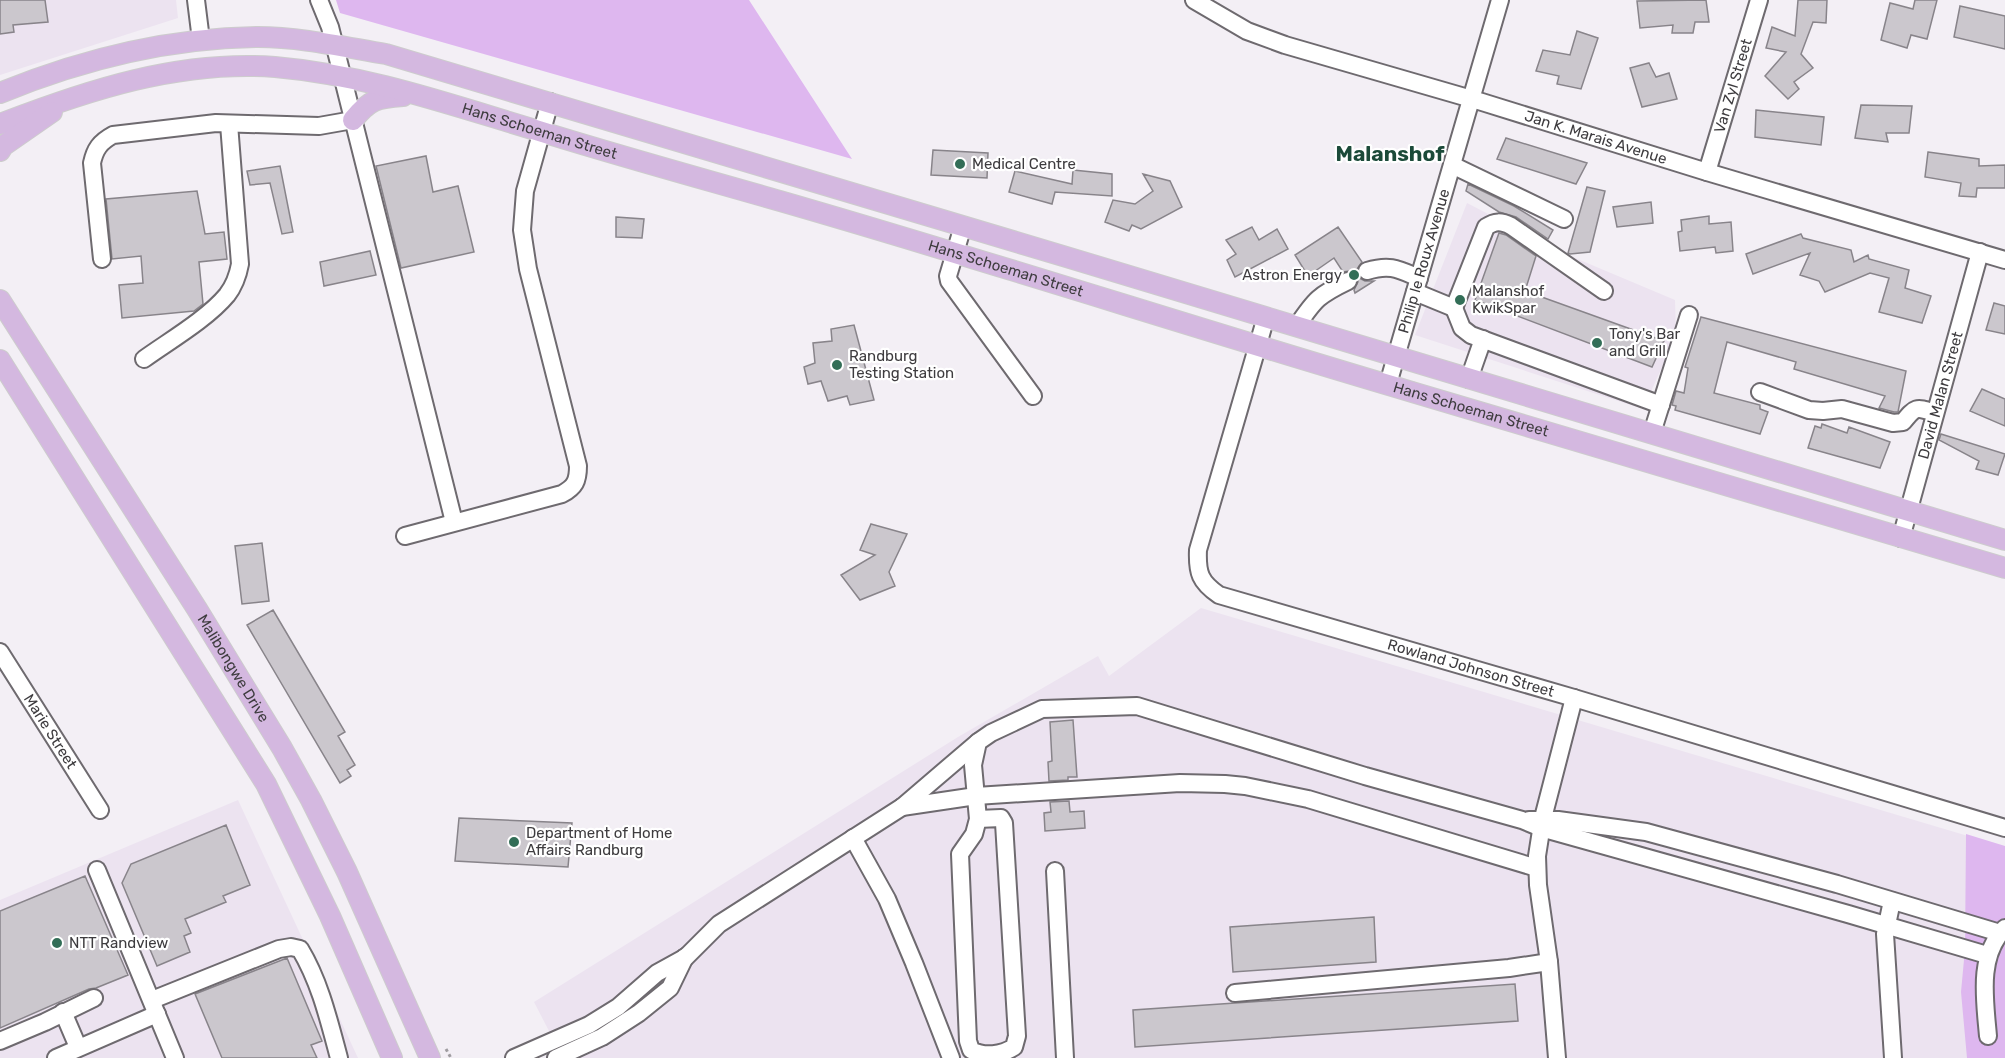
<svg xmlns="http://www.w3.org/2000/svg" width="2005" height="1058" font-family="Rubik,sans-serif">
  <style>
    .built { fill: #ece3f0 }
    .green { fill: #deb7ef }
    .building { fill: #cbc7cd; stroke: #88848a; stroke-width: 1.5 }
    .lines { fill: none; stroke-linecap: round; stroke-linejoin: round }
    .minor-casing { stroke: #6e6a6f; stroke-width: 20 }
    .major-casing { stroke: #cdcccd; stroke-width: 22 }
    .path { stroke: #9f9ca0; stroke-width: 3; stroke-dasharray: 3 3; stroke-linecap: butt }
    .minor { stroke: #fff; stroke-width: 16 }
    .major { stroke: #d4b8e0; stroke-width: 20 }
    .poi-dot { fill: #336e57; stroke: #fff; stroke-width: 2 }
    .labels { text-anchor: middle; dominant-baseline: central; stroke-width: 4.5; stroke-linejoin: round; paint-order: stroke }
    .street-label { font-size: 15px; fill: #3e3c3f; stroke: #fff }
    .poi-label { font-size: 15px; fill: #3e3c3f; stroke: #fff; text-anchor: start }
    .district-label { font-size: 21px; font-weight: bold; fill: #1b4a39; stroke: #fff }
  </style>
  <rect width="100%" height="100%" fill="#f3eff5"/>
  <path class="built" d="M0 0H176L178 18 0 75Z
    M1467 203 1568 255 1675 300 1676 336 1643 409 1415 335Z
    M1201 608 2005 847V1058H563L534 1002 958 737 1098 656 1109 676Z
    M238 800 358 1058H0V900Z"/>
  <path class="green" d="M336 0H749L852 159 340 13Z
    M1966 834 2005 846V1058H1967L1961 992 1965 949Z"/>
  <path class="building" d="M0 0H45L48 22 13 25 14 32 0 34Z
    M1706 0 1709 22H1695L1693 33H1672L1673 25 1640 28 1637 1Z
    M1798 0H1827L1826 23 1813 22 1801 54 1813 68 1794 82 1799 89 1788 99 1765 76 1786 52 1766 48 1772 27 1795 36Z
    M1915 0H1937L1927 39 1911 35 1907 48 1881 40 1890 3 1913 9Z
    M1960 6 2005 16V49L1954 37Z
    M1577 31 1598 38 1581 89 1557 84 1559 76 1536 71 1543 50 1570 55Z
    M1649 63 1656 77 1669 73 1677 99 1642 107 1630 68Z
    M1861 105 1912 106 1909 133H1886L1888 142 1855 138Z
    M1756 110 1824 117 1821 145 1755 137Z
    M1506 138 1587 163 1576 184 1497 159Z
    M933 150 988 153 987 178 931 175Z
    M1928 152 1979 159V166L2005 165V188H1977L1976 197 1959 196 1961 183 1925 177Z
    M426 156 433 192 458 186 474 252 401 268 376 166Z
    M280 166 293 232 282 234 270 183 250 185 247 171Z
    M1073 170 1112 174V196L1055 192 1052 204 1009 192 1015 171 1072 184Z
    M1143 174 1170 181 1182 207 1141 229 1132 225 1129 231 1105 222 1113 200 1135 204 1153 191Z
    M1468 184 1514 206 1553 230 1548 239 1516 217 1499 212 1466 191Z
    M1587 187 1605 191 1590 252 1570 254 1568 253Z
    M197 191 205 234 224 232 227 259 199 262 203 304 194 311 122 318 119 285 143 283 141 256 112 259 106 199Z
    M1651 202 1653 223 1617 227 1613 207Z
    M1709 216V224L1731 222 1733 251 1716 253 1715 247 1680 251 1678 232 1682 231 1681 220Z
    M616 217 644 219 642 238 616 237Z
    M1252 227 1259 240 1277 229 1288 249 1235 277 1227 260 1236 254 1226 240Z
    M1338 227 1362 262 1357 269 1359 278 1365 281H1374L1355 293 1354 290 1358 282 1357 276 1349 271 1343 272 1334 258 1308 276 1295 255Z
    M1499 233 1506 235 1536 256 1525 291 1664 341 1652 367 1475 300Z
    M1801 234 1803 238 1851 250 1854 262 1868 255 1869 259 1909 270 1905 288 1931 296 1922 323 1879 312 1889 278 1870 273 1825 292 1819 281 1800 275 1810 253 1753 274 1746 254Z
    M370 251 376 275 324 286 320 262Z
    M1994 303 2005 306V334L1986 330Z
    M1701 317 1906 371 1898 412H1894L1879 408 1885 396 1794 369 1796 362 1727 342 1714 393 1760 405V409L1768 412 1760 434 1675 410 1676 406 1672 405 1676 391 1684 393 1688 368 1685 367Z
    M854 325 874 400 850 405 847 396 828 401 821 381 808 384 804 367 815 363 813 343 832 341 831 329Z
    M1982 389 2005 399V426L1970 411Z
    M1822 424 1847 433 1849 427 1890 442 1880 468 1808 448 1815 426 1821 428Z
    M1941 434 2005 454 1998 475 1976 469 1979 461 1939 440Z
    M871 524 907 534 889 572 895 586 860 600 841 575 875 555 860 550Z
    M262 543 269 601 242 604 235 546Z
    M273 610 345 732 338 736 355 765 347 770 351 776 340 783 247 625Z
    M1073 720 1077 777H1068V780L1049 781 1048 762 1052 761 1050 722Z
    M1069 801 1070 812 1084 811 1085 828 1045 831 1044 813 1051 812 1050 802Z
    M459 818 572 823 568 867 455 861Z
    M226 825 250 885 223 896 226 902 185 919 191 933 184 936 190 952 157 966 122 883 131 864Z
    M85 876 128 975 96 988 89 989 0 1028V911Z
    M1374 917 1376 962 1233 972 1230 927Z
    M287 958 322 1041 311 1045 317 1058H222L195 994Z
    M1515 984 1518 1021 1135 1047 1133 1010Z"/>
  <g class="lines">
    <defs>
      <g id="minor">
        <path d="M196 0 201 40"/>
        <path d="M319 0 330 27 454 522"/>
        <path id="s1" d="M1194 0 1247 31 1285 45 1482 102 1707 172 2005 260"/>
        <path d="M1452 165 1564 219"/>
        <path id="s2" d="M1707 172 1759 0"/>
        <path d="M963 226 948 276 949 281 1033 396"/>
        <path d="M102 259 92 163C95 149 100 142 113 135L216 123 319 126 353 120"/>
        <path d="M1367 271C1390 264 1398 269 1419 278"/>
        <path d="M1415 292 1454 308 1486 227C1495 221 1501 221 1511 226L1604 291"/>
        <path d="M1454 308 1462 328 1471 335 1661 405"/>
        <path id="s3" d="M1266 317 1198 550C1197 573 1200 582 1219 595L1574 698 2005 828"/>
        <path d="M1297 326C1315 299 1319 295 1348 281"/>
        <path d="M144 359C169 341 207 319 227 295 234 286 238 275 240 264L229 124"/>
        <path d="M1469 379 1483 339"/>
        <path id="s4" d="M1388 384 1500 0"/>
        <path d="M1760 392 1809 410 1823 411 1842 409 1893 423 1903 422C1916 406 1916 407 1935 413"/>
        <path d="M1652 433 1689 315"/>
        <path d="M405 536 562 494C575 487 578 481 578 466L528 269 522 230 525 191 550 102"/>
        <path id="s5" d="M1901 538 1980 252"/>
        <path id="s6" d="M0 652 100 810"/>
        <path d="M902 807 976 796 1180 783 1225 784 1245 786 1308 799 1537 868"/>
        <path d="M978 819 1001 818 1004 823 1017 1036 1014 1047C1002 1055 984 1057 971 1050L968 1041 960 854 974 834 978 819 973 765 978 742 991 733 1042 709 1137 706 1365 776 1522 820 1541 828 1848 914 1987 955"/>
        <path d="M1529 820H1558L1646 832 1837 884 2000 933"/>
        <path d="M853 838 887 899 914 963 951 1058"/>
        <path d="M97 870 175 1058"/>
        <path d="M1055 871 1065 1058"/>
        <path d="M1892 901 1885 934 1893 1058"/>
        <path d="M1235 993 1509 968 1549 962"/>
        <path d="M152 1000 279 949 291 947 300 949C320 982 329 1021 339 1058"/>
        <path d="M63 1012 78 1047"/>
        <path d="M1988 1036C1985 1000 1977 956 2005 928"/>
        <path d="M0 1041 45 1022 94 998"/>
        <path d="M56 1058 157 1014"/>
        <path d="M514 1058 589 1025 618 1007 657 973 686 957 719 924 902 807 978 742"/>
        <path d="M556 1058 602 1037 639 1013 670 988 685 957"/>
        <path d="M1557 1058 1549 962 1538 885 1537 856 1543 818 1574 698"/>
      </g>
      <g id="major">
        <path d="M0 93C83 59 168 38 258 37 301 37 344 47 386 54L1063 256 2005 540"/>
        <path d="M353 120C370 99 377 98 403 96"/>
        <path id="s7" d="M0 124C88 90 179 60 275 67 367 75 451 105 539 131 619 156 700 178 780 201 992 262 1201 330 1412 392 1610 450 1808 508 2005 568"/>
        <path d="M0 151 3 146 52 112"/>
        <path id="s8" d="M0 300 197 609 282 748 311 800 347 872 430 1058"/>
        <path d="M0 360 266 784 330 916 392 1058"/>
      </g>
    </defs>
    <use href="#minor" class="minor-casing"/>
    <use href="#major" class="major-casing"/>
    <path class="path" d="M446 1049 451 1058"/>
    <use href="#minor" class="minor"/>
    <use href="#major" class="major"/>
  </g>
  <g class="poi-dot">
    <circle cx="960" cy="164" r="6"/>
    <circle cx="1354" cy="275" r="6"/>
    <circle cx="1460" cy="300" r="6"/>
    <circle cx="1597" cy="343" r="6"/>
    <circle cx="837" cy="365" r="6"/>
    <circle cx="514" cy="842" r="6"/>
    <circle cx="57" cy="943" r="6"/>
  </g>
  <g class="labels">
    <g class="street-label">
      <text stroke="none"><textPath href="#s2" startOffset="90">Van Zyl Street</textPath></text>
      <text stroke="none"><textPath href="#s7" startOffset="556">Hans Schoeman Street</textPath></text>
      <text stroke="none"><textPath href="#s1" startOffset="426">Jan K. Marais Avenue</textPath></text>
      <text stroke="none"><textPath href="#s4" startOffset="128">Philip le Roux Avenue</textPath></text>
      <text stroke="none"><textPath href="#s7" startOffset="1042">Hans Schoeman Street</textPath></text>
      <text stroke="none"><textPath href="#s5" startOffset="148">David Malan Street</textPath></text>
      <text stroke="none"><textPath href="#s7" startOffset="1528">Hans Schoeman Street</textPath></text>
      <text stroke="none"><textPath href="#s3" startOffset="558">Rowland Johnson Street</textPath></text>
      <text stroke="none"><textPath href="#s8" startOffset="436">Malibongwe Drive</textPath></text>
      <text stroke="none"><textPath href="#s6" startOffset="94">Marie Street</textPath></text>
    </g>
    <g class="poi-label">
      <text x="972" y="164">Medical Centre</text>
      <text x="1342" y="275" text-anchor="end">Astron Energy</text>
      <text x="1472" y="291">Malanshof<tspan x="1472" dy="17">KwikSpar</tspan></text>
      <text x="1609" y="334">Tony's Bar<tspan x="1609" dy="17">and Grill</tspan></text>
      <text x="849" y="356">Randburg<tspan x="849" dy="17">Testing Station</tspan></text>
      <text x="526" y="833">Department of Home<tspan x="526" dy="17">Affairs Randburg</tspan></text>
      <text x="69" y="943">NTT Randview</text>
    </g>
    <g class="district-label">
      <text x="1390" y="153">Malanshof</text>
    </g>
  </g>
</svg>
